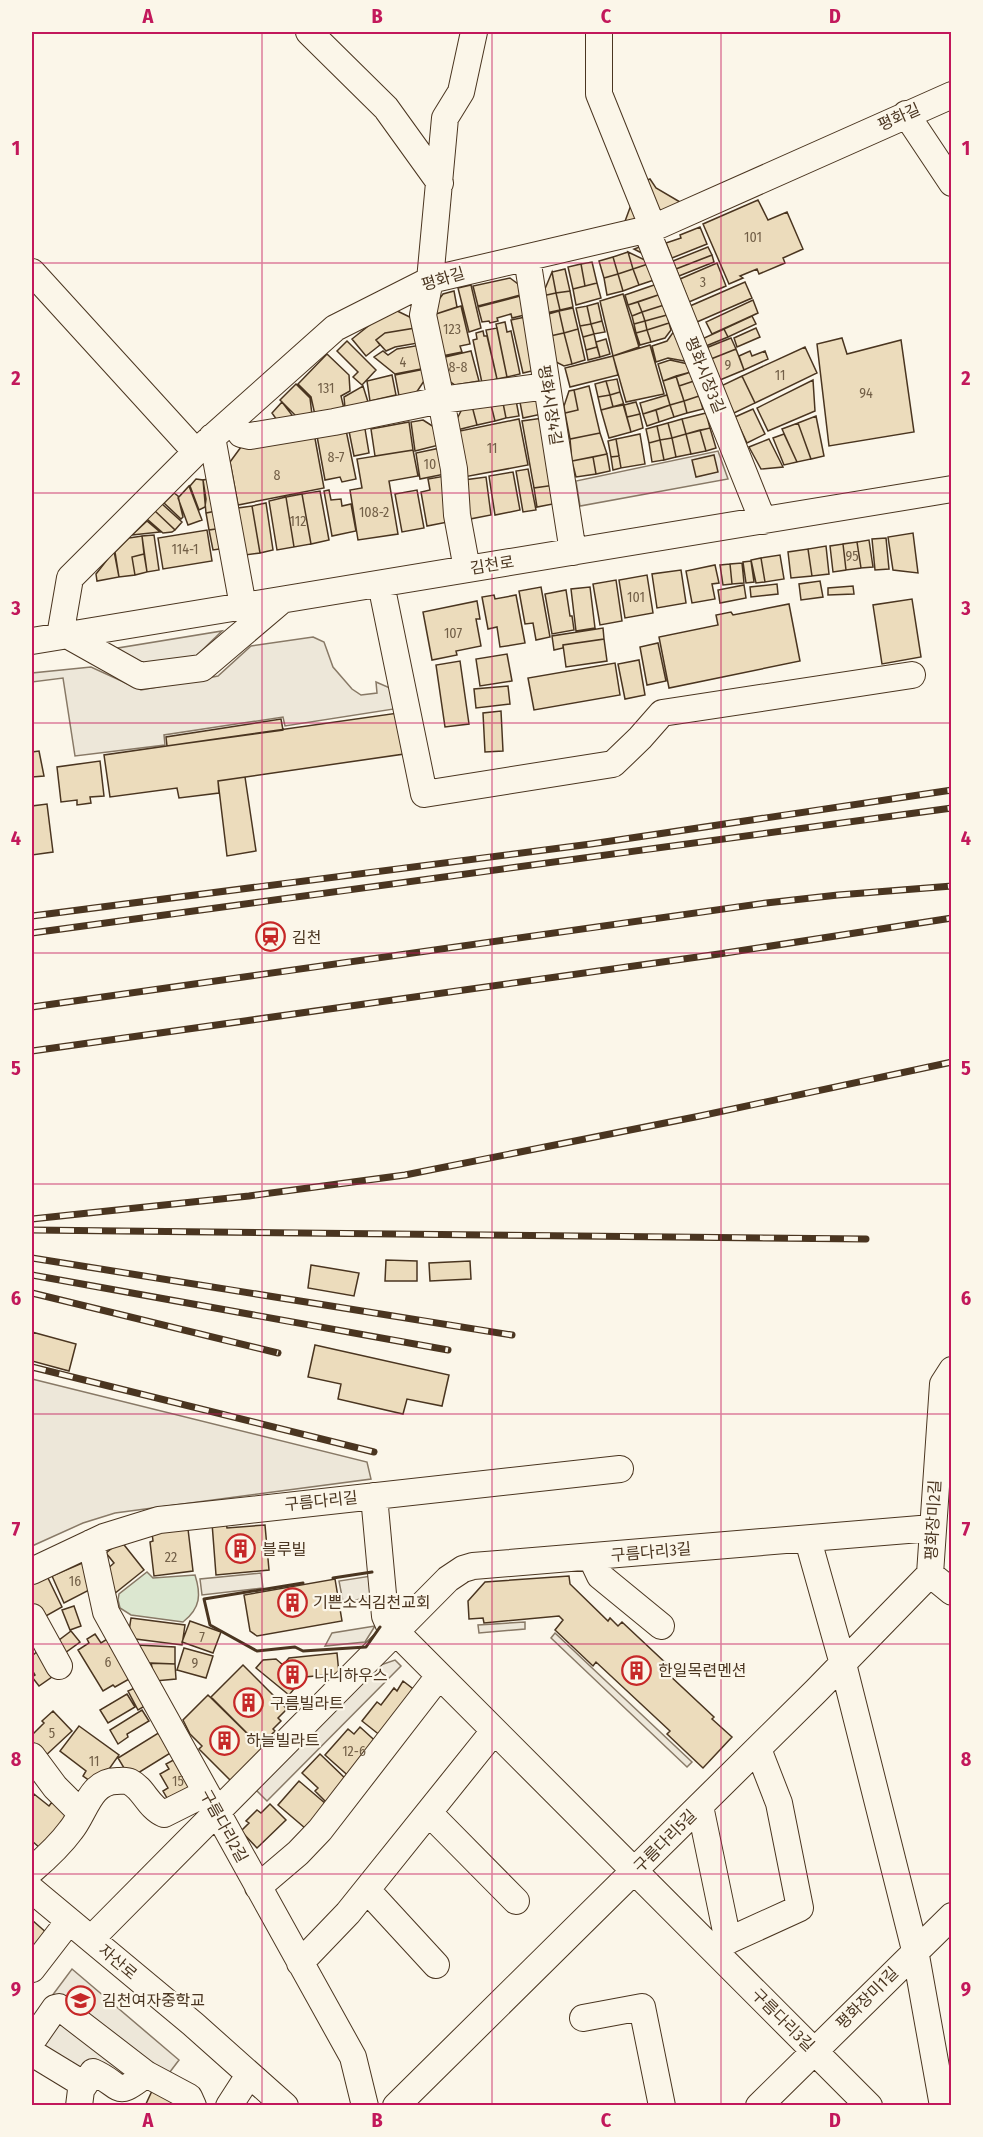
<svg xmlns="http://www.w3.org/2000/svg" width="983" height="2137" font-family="'Fira Sans Condensed','Noto Sans KR',sans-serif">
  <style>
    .green { fill: #dce7d0; stroke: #887966; stroke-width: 1.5 }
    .parking { fill: #ede7d9; stroke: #887966; stroke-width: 1.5 }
    .building { fill: #ecdcbc; stroke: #4a3520; stroke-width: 1.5 }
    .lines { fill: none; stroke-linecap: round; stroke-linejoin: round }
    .minor-casing { stroke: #4a3520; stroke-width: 28 }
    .minor { stroke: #fbf6e9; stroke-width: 26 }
    .rail-casing { stroke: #4a3520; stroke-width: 7 }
    .rail { stroke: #fbf6e9; stroke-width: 4.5; stroke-dasharray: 14; stroke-linecap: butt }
    .wall { stroke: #4a3520; stroke-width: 3 }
    .grid { fill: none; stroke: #c2185b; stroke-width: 1.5; stroke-opacity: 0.55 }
    .labels { text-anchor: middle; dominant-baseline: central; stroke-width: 4.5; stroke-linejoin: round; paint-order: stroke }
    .number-label { font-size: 14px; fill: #725f47 }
    .street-label { font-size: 16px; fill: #4a3520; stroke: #fbf6e9 }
    .poi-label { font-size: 16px; fill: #4a3520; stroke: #fbf6e9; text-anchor: start }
    .neatline { fill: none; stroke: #c2185b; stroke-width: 2 }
    .grid-label { font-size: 20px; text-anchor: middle; font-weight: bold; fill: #c2185b }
  </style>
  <rect width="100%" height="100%" fill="#fbf6e9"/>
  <path class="green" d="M147 1572 153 1578 195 1575C201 1594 201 1608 183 1622L131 1615 120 1608 118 1600 119 1594Z"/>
  <path class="parking" d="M718 451 728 479 580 506 576 481Z
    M222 631 193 659 142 665 112 649Z
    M313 637 324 642 333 667 352 689 361 695 377 693 376 682 390 688 394 709 285 726 283 717 164 735 165 745 75 756 63 678 32 682V673L91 667 141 690 218 676 251 646Z
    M32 1379 367 1462 371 1479 115 1513 83 1523 32 1546Z
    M261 1573 263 1588 202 1595 200 1579Z
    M371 1576 374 1597 343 1602 339 1581Z
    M525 1622V1629L479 1633 478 1625Z
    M375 1626 365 1642 325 1646 332 1633Z
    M555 1633 692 1762 687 1767 551 1638Z
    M395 1660 401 1666 267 1801 253 1787 369 1669Z
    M72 1969 179 2060 157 2089 122 2085 82 2078 40 2050 34 2020Z"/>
  <path class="building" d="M650 179 656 188 680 202 644 241 624 224 631 205 627 188Z
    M758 200 768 220 787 212 803 249 783 258 785 263 759 274 757 269 740 276 743 278 729 284 703 224Z
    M700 227 707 244 672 258 666 243 681 238 680 235Z
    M661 239 690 362 668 358 656 362 652 346 667 341 677 327 651 258 634 249Z
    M708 247 712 255 676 269 673 261Z
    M628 252 633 269 618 274 613 257Z
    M628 252 647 261 648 264 633 269Z
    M712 255 714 262 679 276 676 269Z
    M613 257 618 274 604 278 599 261Z
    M592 262 597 283 585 286 581 264Z
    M717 263 726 286 689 302 680 279Z
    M581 264 585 286 573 289 568 267Z
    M648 264 654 280 639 285 633 269Z
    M565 269 570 291 556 293 552 272Z
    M633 269 639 285 623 291 618 274Z
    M552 272 556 293 542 296Z
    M618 274 623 291 607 295 604 278Z
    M510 278 522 287 524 294 478 306 473 286Z
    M745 282 752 298 697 322 690 306Z
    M597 283 601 298 576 305 573 289Z
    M657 284 661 294 628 305 625 295Z
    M471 285 481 328 469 332 458 288Z
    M454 291 457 307 436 314 437 302 443 294Z
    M570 291 573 307 560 310 556 293Z
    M556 293 560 310 546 313 542 296Z
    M623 294 639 347 613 356 600 301Z
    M661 294 664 305 642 312 638 302Z
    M524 295 529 314 512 318 511 314 497 318 498 321 490 323 489 321 482 322 478 307Z
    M753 300 758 313 712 334 706 322Z
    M638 302 642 312 632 316 628 305Z
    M598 303 602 321 591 324 587 306Z
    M664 305 667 315 645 321 642 312Z
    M461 306 470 344 460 346 462 352 442 356 436 314Z
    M587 306 591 324 580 326 576 308Z
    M391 308 416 320 415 328 385 333 376 340 380 345 366 356 352 339Z
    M573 308 578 329 564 333 559 311Z
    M559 311 564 333 550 336 545 315Z
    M642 312 645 321 634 324 632 316Z
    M667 315 669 323 647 330 645 321Z
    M530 316 536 370 523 373 511 320Z
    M752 316 756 324 728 337 724 329Z
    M602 321 605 332 594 334 591 324Z
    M645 321 647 330 636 333 634 324Z
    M505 322 507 332 511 331 520 374 507 377 496 324Z
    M669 323 671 330 665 338 651 342 647 330Z
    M591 324 594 334 583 337 580 326Z
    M415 328 418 343 395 347 386 351 376 340 385 333Z
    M497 328 507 377 497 379 486 330Z
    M756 328 760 337 737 347 734 338Z
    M578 329 585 360 572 364 564 333Z
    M724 329 728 337 706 346 702 339Z
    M647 330 651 342 640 345 636 333Z
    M483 331 484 336H487L497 379 482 383 473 340 477 339 476 333Z
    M564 333 572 364 564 366 556 362 550 336Z
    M594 334 597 347 586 350 583 337Z
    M731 338 736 349 711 359 706 348Z
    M842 338 847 354 901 340 914 432 829 446 817 344Z
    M606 339 610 354 600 357 596 342Z
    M347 341 376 370 362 385 353 377 358 372 337 351Z
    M421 345 426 368 395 374 374 357 383 351 388 355 397 349Z
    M650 345 664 394 626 402 613 356Z
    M597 347 600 357 588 360 586 350Z
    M805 347 817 373 755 403 742 376Z
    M736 349 744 370 720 380 711 359Z
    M471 351 479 381 455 385 442 376 441 358Z
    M750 351 752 356 765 351 768 359 744 370 739 356Z
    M327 354 349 375 350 391 341 396 344 409 315 415 311 397 298 384Z
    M613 356 618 375 570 387 565 368Z
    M670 360 688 364 691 372 663 381 658 364Z
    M425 369 426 378 416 393 399 396 395 375Z
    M691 372 694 381 679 386 676 376Z
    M392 375 396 395 370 401 367 381Z
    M676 376 684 401 670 405 663 381Z
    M742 376 755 403 734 413 721 386Z
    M617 379 620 392 610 395 606 381Z
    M813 380 815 411 768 431 757 408Z
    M606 381 610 395 598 397 595 384Z
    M694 381 699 396 684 401 679 386Z
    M296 384 310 398 312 415 298 418 280 400Z
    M363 386 368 402 345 408 344 397Z
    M589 386 600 433 570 439 565 413 578 410 574 390Z
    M574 390 578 410 565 413 564 406 569 391Z
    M620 392 624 405 613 407 610 395Z
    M515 395 519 416 506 418 502 398Z
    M610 395 613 407 601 410 598 397Z
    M667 395 670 405 643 414 640 403Z
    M699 396 703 409 687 413 684 401Z
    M519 397 539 399 542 414 523 418Z
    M502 398 506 418 495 421 490 401Z
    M490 401 495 421 477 425 472 406Z
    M684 401 687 413 674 417 670 405Z
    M282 402 295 419 279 423 272 413Z
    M636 402 640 414 627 417 624 405Z
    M623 404 631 432 609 438 601 410Z
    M670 405 674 417 659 422 656 410Z
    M472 406 477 425 457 430 455 423 463 407Z
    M753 409 765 434 747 443 735 417Z
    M656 410 659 422 647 426 643 414Z
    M706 413 710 428 686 434 682 419Z
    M640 414 643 428 631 432 627 417Z
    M816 416 824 456 811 459 798 423Z
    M543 418 555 485 534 488 522 421Z
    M519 419 528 465 464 477 455 432Z
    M682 419 686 434 672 438 668 423Z
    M423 420 434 427 439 445 415 451 411 422Z
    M409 422 413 450 375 456 371 429Z
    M364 423 369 453 354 456 348 426Z
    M668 423 672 438 660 440 657 426Z
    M798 423 811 459 797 462 782 429Z
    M657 426 660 440 649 443 646 429Z
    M710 428 716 448 706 451 700 430Z
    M346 430 356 479 342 482 340 477 325 480 317 436Z
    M700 430 706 451 691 454 686 434Z
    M314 433 324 488 238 505 230 462 241 447Z
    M600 433 607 454 572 461 570 439Z
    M640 434 645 464 621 468 616 439Z
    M686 434 691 454 676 457 672 438Z
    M784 434 797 462 784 465 773 438Z
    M672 438 676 457 664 460 660 440Z
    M616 439 619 456 611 457 608 441Z
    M769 439 783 467 761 469 749 447Z
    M660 440 664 460 652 462 649 443Z
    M440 448 445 474 420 479 416 453Z
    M413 450 418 476 389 481 398 534 358 540 350 490 362 488 357 459Z
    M607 454 610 471 596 474 593 457Z
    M714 455 718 472 696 477 692 460Z
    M619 456 621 468 613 470 611 457Z
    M593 457 596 474 576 477 572 461Z
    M528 469 536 510 523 512 516 471Z
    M513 472 520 510 495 515 489 476Z
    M445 476 453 521 427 526 421 492 430 490 428 479Z
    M486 477 491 515 470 519 464 480Z
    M215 478 221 510 206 513 203 480Z
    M196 479 203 480 206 499 205 507 199 510 190 486Z
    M555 485 558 503 537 507 534 488Z
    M189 486 202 520 188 525 178 498Z
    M329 490 331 500 341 499 342 506 351 504 356 531 332 536 324 491Z
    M417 490 424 528 402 532 395 494Z
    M320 491 329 540 311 544 302 494Z
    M174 493 178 496 183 517 181 519 164 503Z
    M302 494 311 544 294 547 286 497Z
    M286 497 294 547 277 550 269 501Z
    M161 503 182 522 175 530 155 511Z
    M266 503 273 550 260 553 252 506Z
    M252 506 260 553 245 555 238 508Z
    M221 510 223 528 209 530 206 513Z
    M155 511 175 530 172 532 163 533 147 519Z
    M147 521 160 532 132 535Z
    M223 528 226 548 213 550 209 530Z
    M207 530 212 561 163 569 158 538Z
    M913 533 918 573 893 570 888 537Z
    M154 535 159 570 147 572 142 536Z
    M142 536 144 554 132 557 135 575 119 577 115 552 129 538Z
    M886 538 889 569 875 570 872 539Z
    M869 540 873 567 861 568 857 542Z
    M857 542 861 568 846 570 843 544Z
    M843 544 846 570 833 572 830 546Z
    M826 546 829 574 812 576 808 549Z
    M808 549 812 576 791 578 788 552Z
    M114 551 119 577 97 581 96 574Z
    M144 554 147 572 135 575 132 557Z
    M780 555 784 579 765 582 761 558Z
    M761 558 765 582 756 583 751 560Z
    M751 561 754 582 746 583 743 562Z
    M742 563 744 583 732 584 730 564Z
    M730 564 732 584 723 585 720 565Z
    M715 565 719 583 712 584 715 599 692 603 686 571Z
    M681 570 686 603 657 608 652 574Z
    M647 575 653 613 625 618 619 580Z
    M616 580 622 621 600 625 593 584Z
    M820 581 823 597 801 600 799 584Z
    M777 584 778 594 751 597 750 587Z
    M744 585 746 598 720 603 718 590Z
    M853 586 854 594 828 595V588Z
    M541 587 550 637 536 640 533 623 525 624 519 591Z
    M590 587 595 628 576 631 571 589Z
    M566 590 570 616H572L574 630 552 634 545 594Z
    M494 595 495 599 516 595 525 643 500 647 497 627 488 629 482 597Z
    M912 599 921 657 882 664 873 605Z
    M477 601 480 619H476L481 646 456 651 457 655 432 660 423 612Z
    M789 604 800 661 669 688 659 637 718 625 716 615 731 612 733 615Z
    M603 628 604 639 563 645V648L554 650 552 636Z
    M604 639 607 661 566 667 563 645Z
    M658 643 666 681 647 685 640 647Z
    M507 654 512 681 480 686 476 659Z
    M639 660 645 695 625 699 618 664Z
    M460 661 469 724 445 727 436 665Z
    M615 663 620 695 534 710 528 678Z
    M508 686 510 704 476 708 474 689Z
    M501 711 503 751 485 752 483 713Z
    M398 713 404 754 218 781 219 793 179 798 177 788 110 797 104 755Z
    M281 719 283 730 167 746 166 737Z
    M39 751 44 776 32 777V752Z
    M100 761 104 796 90 797 91 803 77 805V800L61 802 57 767Z
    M245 777 256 851 227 856 218 781Z
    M47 804 53 852 32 855V806Z
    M386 1260 417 1261V1281H385Z
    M470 1261 471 1279 430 1281 429 1263Z
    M311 1265 359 1273 354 1296 308 1288Z
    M32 1332 76 1344 69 1371 32 1361Z
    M315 1345 449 1375 442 1406 407 1399 403 1414 338 1399 341 1384 308 1377Z
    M226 1522 227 1528 265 1525 269 1570 216 1575 212 1523Z
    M188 1529 193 1571 154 1576 150 1542 153 1541 152 1533Z
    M121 1541 144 1570 114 1594 105 1571 114 1563 106 1553Z
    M87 1561 97 1586 64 1603 52 1576Z
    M47 1576 62 1607 37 1621 32 1611V1584Z
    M569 1576 570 1584 608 1621 610 1618 618 1626 622 1622 671 1668 666 1672 714 1717 712 1719 732 1737 703 1768 667 1734 670 1731 596 1662 593 1666 555 1630 563 1620 559 1616 484 1623 483 1618 469 1619 468 1601 485 1582Z
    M335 1579 342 1621 257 1636 250 1631 244 1595Z
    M74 1606 81 1626 70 1630 62 1610Z
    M131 1618 185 1625 182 1645 128 1638Z
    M190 1621 221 1632 213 1653 182 1642Z
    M71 1631 80 1642 58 1658 50 1647Z
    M95 1634 101 1643 115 1634 138 1674 115 1687 113 1685 103 1691 78 1650 89 1643 87 1639Z
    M137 1645 175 1647V1664L144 1663Z
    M41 1648 59 1672 39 1686 32 1677 35 1675 32 1670V1656Z
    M184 1648 213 1656 206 1678 177 1670Z
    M337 1653 339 1674 304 1677 289 1695 256 1668 263 1660 276 1659 283 1665 289 1658Z
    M151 1663 175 1664 176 1679 155 1681Z
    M243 1665 287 1709 278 1718 281 1721 273 1729 275 1731 260 1746 211 1697Z
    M403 1681 421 1695 386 1740 362 1721 377 1702 381 1705 394 1688 397 1691Z
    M141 1685 150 1703 138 1710 128 1691Z
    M127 1694 135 1707 108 1723 100 1710Z
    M208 1695 263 1749 231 1781 199 1749 202 1746 190 1734 183 1720Z
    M142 1710 149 1721 127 1734 128 1737 118 1744 110 1730Z
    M53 1711 72 1731 43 1758 32 1745V1735L44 1723 42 1721Z
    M79 1726 119 1755 97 1786 83 1776 86 1771 60 1751Z
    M360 1727 382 1747 353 1780 325 1755 348 1729 354 1734Z
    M160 1732 172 1752 130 1778 118 1758Z
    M320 1754 349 1782 328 1804 315 1791 318 1788 302 1773Z
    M179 1757 197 1790 171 1805 163 1791 168 1788 160 1774 169 1769 166 1764Z
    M299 1781 333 1810 312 1834 278 1805Z
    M34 1794 49 1806 52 1802 76 1822 48 1855 32 1841V1797Z
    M270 1804 286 1820 257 1848 241 1831 249 1823 246 1821 257 1810 261 1813Z
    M32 1920 48 1934 32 1954Z
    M152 2091 183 2106H145Z"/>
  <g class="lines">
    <defs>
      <path id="minor" d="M309 32 386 108 440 183
        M474 32 461 92 445 118 430 280 423 315 441 400 547 386
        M599 32V94L653 228
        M906 114 952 183
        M646 229 763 521
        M527 258 573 552
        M32 272 196 452
        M232 420 241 434 250 436 334 422 441 400 454 469 457 515 467 569
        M212 437 243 606
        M381 584 424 794 613 764 640 738 662 713 912 675
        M67 635 140 676 202 668 282 600
        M60 636 70 578 196 452 335 328 430 280 653 228 952 95
        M32 641 952 489
        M952 1370 943 1384 930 1574 952 1592
        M374 1496 385 1616 389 1625 869 2106
        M808 1540 843 1664 915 1950 943 2106
        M91 1543 106 1612 353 2057 365 2106
        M591 1557 600 1576 661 1626
        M32 1571 104 1537 159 1520 620 1469
        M32 1617 59 1666
        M32 1756 55 1787 81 1813
        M700 1806 728 1941
        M429 1813 516 1901
        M32 1870C46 1858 60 1845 71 1830 85 1813 90 1781 117 1781 121 1781 126 1780 130 1782 144 1789 148 1807 164 1814L206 1793
        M258 1887 298 1853 320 1830 439 1676
        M32 1890 193 2024 285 2106
        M367 1890 436 1965
        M91 1939 448 1579 463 1569 473 1566 932 1528
        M712 1948 800 1908 779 1803 758 1749
        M300 1963 348 1913 494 1731
        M32 1969 69 1921
        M583 2018 642 2007 662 2106
        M32 2041 55 2008 59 2007 146 2074 189 2097 193 2106
        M32 2053 83 2084
        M79 2106 81 2090 93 2072C123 2085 114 2100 146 2074
        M229 2106 249 2075
        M396 2106 816 1691 930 1574
        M759 2106 952 1916"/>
    </defs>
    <use href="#minor" class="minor-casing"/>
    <use href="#minor" class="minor"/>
    <defs>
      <path id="rail" d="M32 916 591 844 952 790
        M32 933 952 808
        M32 1007 766 903 838 895 952 886
        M32 1051 719 954 952 918
        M32 1219 249 1196 405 1175 700 1116 952 1062
        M32 1230 866 1239
        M32 1258 512 1335
        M32 1275 448 1350
        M32 1293 278 1353
        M32 1367 374 1452"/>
    </defs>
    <use href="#rail" class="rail-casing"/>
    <use href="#rail" class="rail"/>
    <path class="wall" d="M333 1578 372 1572
      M303 1583 204 1599 210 1625 257 1651 295 1647 303 1651 366 1647 380 1627"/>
  </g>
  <path class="grid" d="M262 32V2106M492 32V2106M721 32V2106M32 263H952M32 493H952M32 723H952M32 953H952M32 1184H952M32 1414H952M32 1644H952M32 1874H952"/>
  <defs>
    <symbol id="station-ring" viewBox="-11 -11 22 22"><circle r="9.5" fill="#fbf6e9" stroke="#c62828" stroke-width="1.5"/><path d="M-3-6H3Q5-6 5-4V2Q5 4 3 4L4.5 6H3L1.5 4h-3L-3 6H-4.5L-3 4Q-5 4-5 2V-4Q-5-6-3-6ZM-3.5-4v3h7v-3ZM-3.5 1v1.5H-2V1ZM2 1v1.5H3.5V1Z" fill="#c62828"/></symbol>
    <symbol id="building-ring" viewBox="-11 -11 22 22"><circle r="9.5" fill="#fbf6e9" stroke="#c62828" stroke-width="1.5"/><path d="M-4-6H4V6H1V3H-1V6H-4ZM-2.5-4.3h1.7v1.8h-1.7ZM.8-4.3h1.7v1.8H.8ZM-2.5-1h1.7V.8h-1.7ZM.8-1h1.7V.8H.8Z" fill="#c62828"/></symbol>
    <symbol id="school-ring" viewBox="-11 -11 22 22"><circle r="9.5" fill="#fbf6e9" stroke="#c62828" stroke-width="1.5"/><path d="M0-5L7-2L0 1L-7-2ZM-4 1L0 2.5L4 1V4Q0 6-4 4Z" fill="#c62828"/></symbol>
  </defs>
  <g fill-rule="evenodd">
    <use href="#station-ring" x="254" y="920" width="33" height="33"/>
    <use href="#building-ring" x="224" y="1532" width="33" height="33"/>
    <use href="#building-ring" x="276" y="1586" width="33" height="33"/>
    <use href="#building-ring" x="620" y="1654" width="33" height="33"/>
    <use href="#building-ring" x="276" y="1658" width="33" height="33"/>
    <use href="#building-ring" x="232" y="1686" width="33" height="33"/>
    <use href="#building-ring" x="208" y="1724" width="33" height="33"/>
    <use href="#school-ring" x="64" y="1984" width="33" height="33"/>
  </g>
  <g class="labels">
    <g class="number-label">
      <text x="753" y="237">101</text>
      <text x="703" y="282">3</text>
      <text x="452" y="329">123</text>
      <text x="403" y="362">4</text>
      <text x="728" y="365">9</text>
      <text x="458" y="367">8-8</text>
      <text x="780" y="375">11</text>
      <text x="326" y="388">131</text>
      <text x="866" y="393">94</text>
      <text x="492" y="448">11</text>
      <text x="336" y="457">8-7</text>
      <text x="430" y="464">10</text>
      <text x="277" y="475">8</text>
      <text x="374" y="512">108-2</text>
      <text x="298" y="521">112</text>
      <text x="185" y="549">114-1</text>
      <text x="852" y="556">95</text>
      <text x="636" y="597">101</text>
      <text x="453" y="633">107</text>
      <text x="171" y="1557">22</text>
      <text x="75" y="1581">16</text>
      <text x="202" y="1637">7</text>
      <text x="108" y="1662">6</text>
      <text x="195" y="1663">9</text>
      <text x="52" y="1733">5</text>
      <text x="354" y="1751">12-6</text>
      <text x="94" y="1761">11</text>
      <text x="178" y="1781">15</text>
    </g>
    <g class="street-label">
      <text transform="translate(899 117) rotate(-24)">평화길</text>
      <text transform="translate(443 279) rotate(-17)">평화길</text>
      <text transform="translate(705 375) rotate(68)">평화시장3길</text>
      <text transform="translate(550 405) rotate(81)">평화시장4길</text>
      <text transform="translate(492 565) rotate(-9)">김천로</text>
      <text transform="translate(321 1501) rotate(-6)">구름다리길</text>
      <text transform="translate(933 1520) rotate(-87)">평화장미2길</text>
      <text transform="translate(651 1552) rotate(-5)">구름다리3길</text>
      <text transform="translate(224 1826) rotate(61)">구름다리2길</text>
      <text transform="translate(665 1841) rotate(-45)">구름다리5길</text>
      <text transform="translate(118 1962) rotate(40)">자산로</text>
      <text transform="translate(867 1998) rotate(-45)">평화장미1길</text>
      <text transform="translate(783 2020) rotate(45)">구름다리3길</text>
    </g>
    <g class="poi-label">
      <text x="292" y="937">김천</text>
      <text x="262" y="1549">블루빌</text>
      <text x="313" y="1602">기쁜소식김천교회</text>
      <text x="658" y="1670">한일목련멘션</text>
      <text x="314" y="1675">나니하우스</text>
      <text x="270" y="1703">구름빌라트</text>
      <text x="246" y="1740">하늘빌라트</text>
      <text x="102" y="2000">김천여자중학교</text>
    </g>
  </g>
  <rect width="983" height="2137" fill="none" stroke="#fbf6e9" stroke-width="66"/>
  <rect x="33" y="33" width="917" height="2071" class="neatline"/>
  <g class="grid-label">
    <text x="148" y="23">A</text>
    <text x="377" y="23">B</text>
    <text x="606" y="23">C</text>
    <text x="835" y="23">D</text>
    <text x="16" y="155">1</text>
    <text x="966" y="155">1</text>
    <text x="16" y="385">2</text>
    <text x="966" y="385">2</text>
    <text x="16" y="615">3</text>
    <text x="966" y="615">3</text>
    <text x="16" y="845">4</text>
    <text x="966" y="845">4</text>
    <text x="16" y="1075">5</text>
    <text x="966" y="1075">5</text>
    <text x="16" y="1305">6</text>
    <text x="966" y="1305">6</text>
    <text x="16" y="1536">7</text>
    <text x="966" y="1536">7</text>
    <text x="16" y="1766">8</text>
    <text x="966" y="1766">8</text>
    <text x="16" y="1996">9</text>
    <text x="966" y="1996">9</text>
    <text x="148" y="2127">A</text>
    <text x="377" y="2127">B</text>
    <text x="606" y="2127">C</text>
    <text x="835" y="2127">D</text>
  </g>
</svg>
